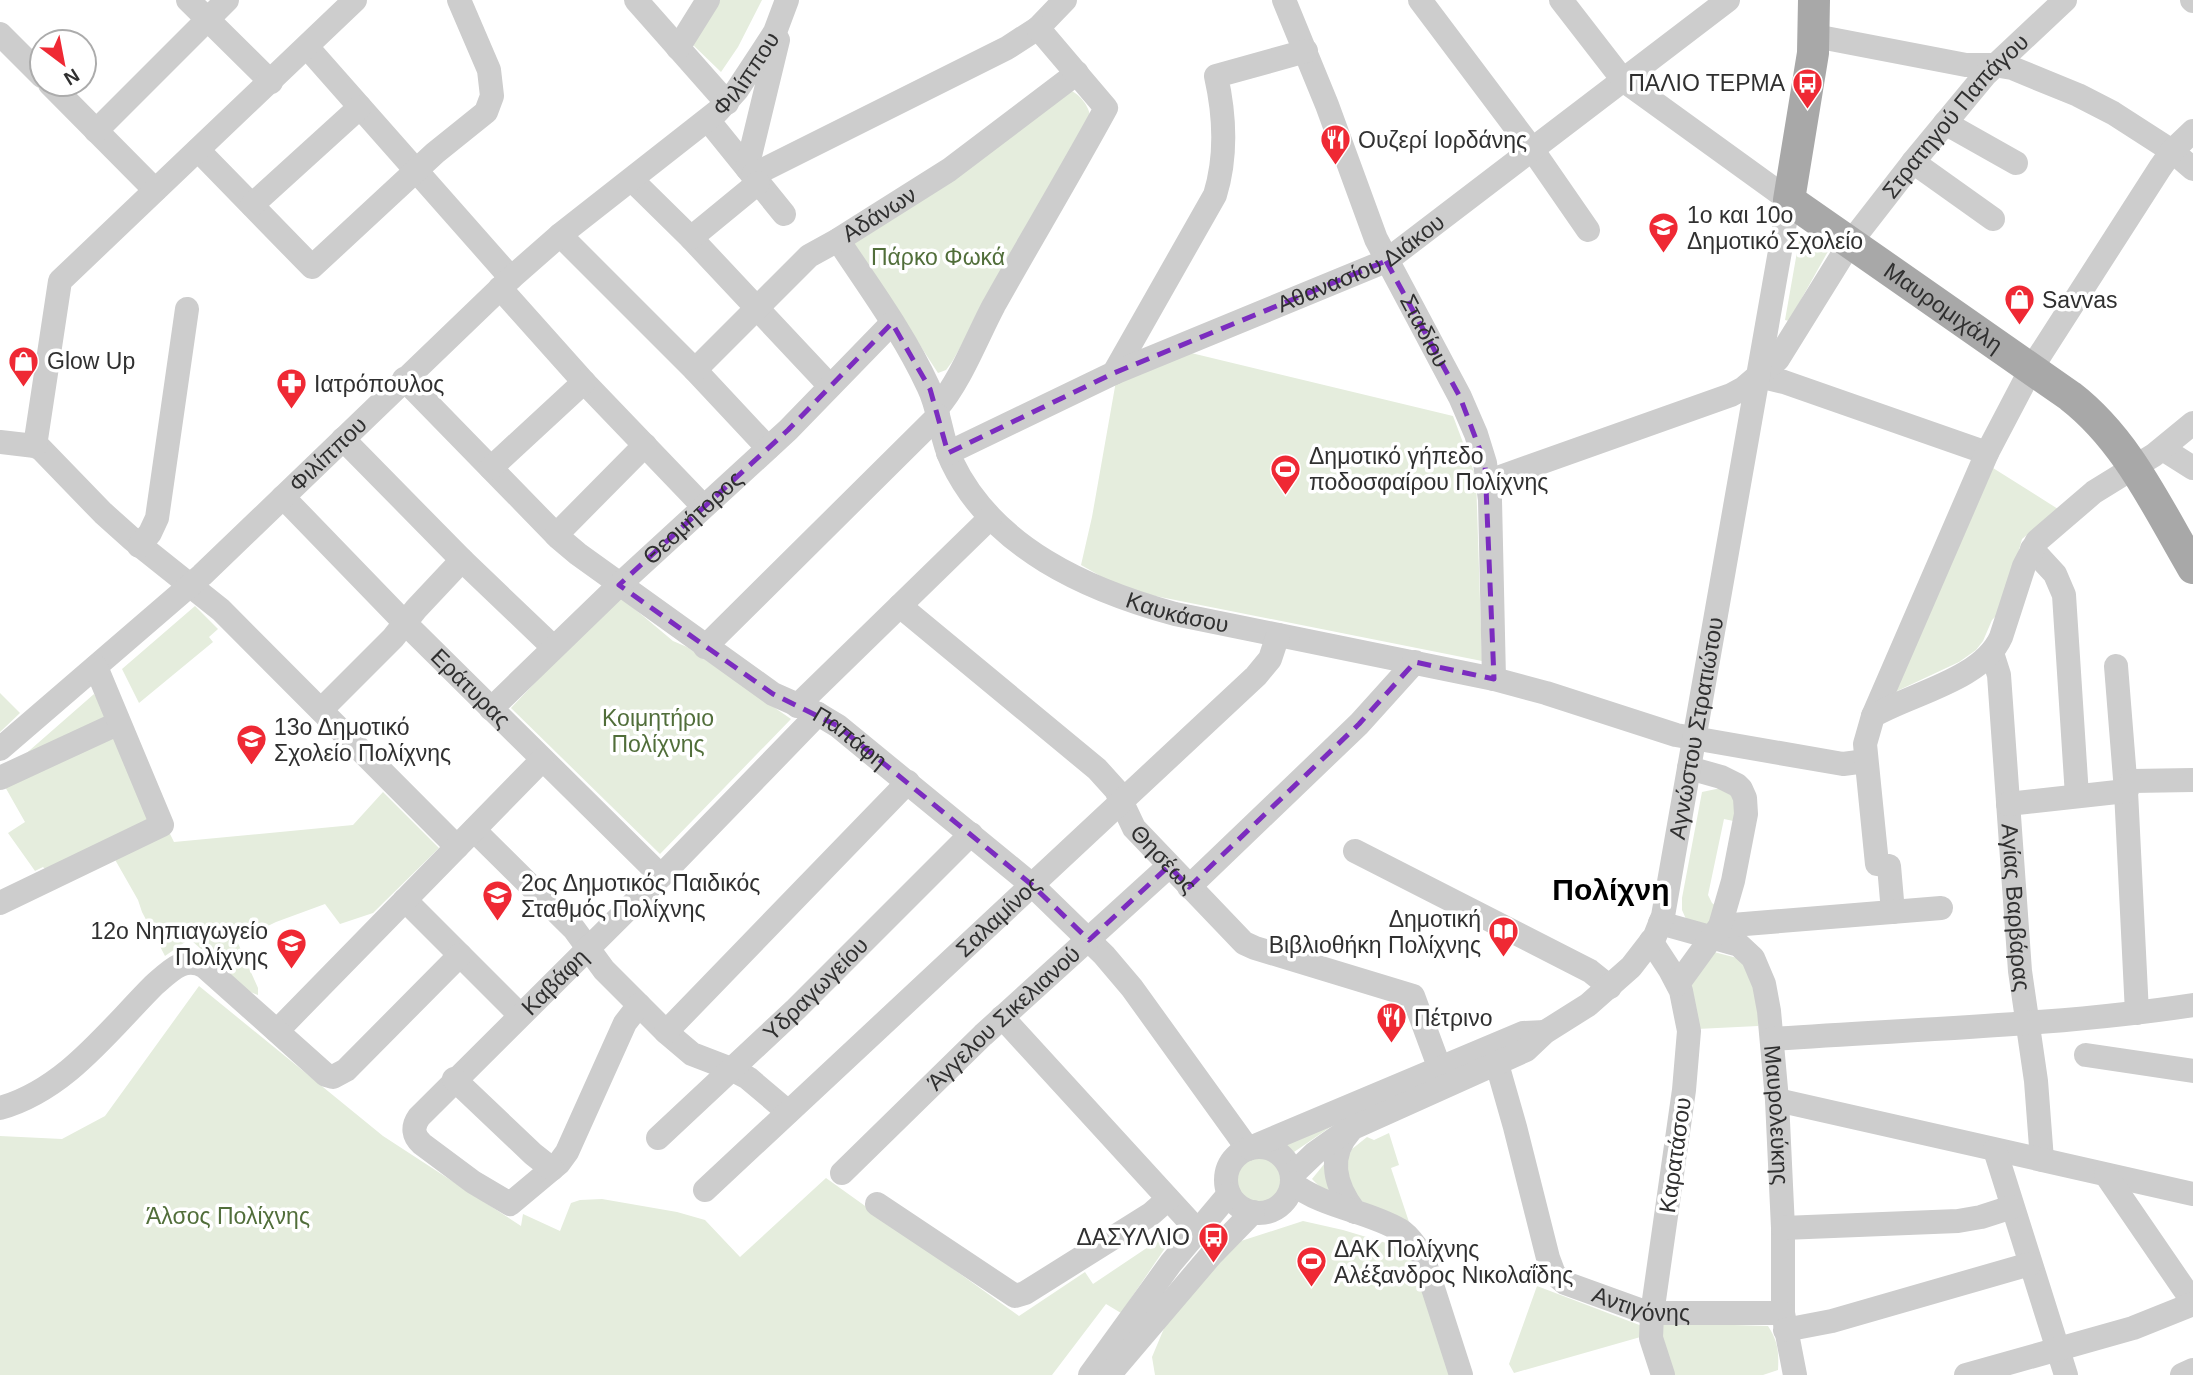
<svg xmlns="http://www.w3.org/2000/svg" width="2193" height="1375" font-family="Helvetica,sans-serif">
  <style>
    .green { fill: #e5eddd }
    .lines { fill: none; stroke-linecap: round; stroke-linejoin: round }
    .minor { stroke: #cdcdcd; stroke-width: 24 }
    .major { stroke: #a8a8a8; stroke-width: 32 }
    .marked { fill: none; stroke: #7b2cbf; stroke-width: 5; stroke-dasharray: 14 9; stroke-linejoin: round }
    .labels { text-anchor: middle; dominant-baseline: central; stroke-width: 7; stroke-linejoin: round; paint-order: stroke }
    .street-label { font-size: 23px; fill: #303030; stroke: #fff }
    .poi-label { font-size: 23px; fill: #303030; stroke: #fff; text-anchor: start }
    .park-label { font-size: 23px; fill: #516e3a; stroke: #fff }
    .district-label { font-size: 30px; font-weight: bold; fill: #000; stroke: #fff }
  </style>
  <rect width="100%" height="100%" fill="#fff"/>
  <path class="green" d="M719 0H762L738 47 721 72 692 44Z
    M1069 90C1079 93 1090 107 1090 117L952 362 946 370 938 373 851 239Z
    M1810 234 1831 246 1789 321 1785 320 1800 235Z
    M1187 352 1453 416 1476 477 1482 661 1125 590 1081 565 1092 517 1116 381Z
    M1993 468 2058 509 2022 539 2008 590 1998 614 1992 620 1983 641 1976 650 1959 662 1895 692Z
    M618 595 673 641 687 647 791 719 660 854 511 708Z
    M195 606 218 629 209 637 213 642 139 703 122 669Z
    M0 693 20 713 0 732Z
    M94 694 109 718 22 757Z
    M118 729 174 842 353 825 383 792 439 848 373 913 340 924 325 904 276 922 237 941 258 988V995L248 991 192 941 188 940 165 956 142 912 138 900 105 842 47 871 43 867 35 871 8 833 25 822 4 785Z
    M1721 788 1734 795 1738 822 1724 819 1708 895 1712 903 1716 906 1709 924 1704 926 1686 919 1682 910V898L1702 792Z
    M1710 951 1745 960 1759 1002 1758 1026 1697 1029 1687 982Z
    M199 986 383 1136 521 1226 523 1214 560 1231 571 1203 580 1200 602 1199 677 1212 705 1220 740 1257 826 1178 1019 1316 1085 1272 1093 1284 1175 1229 1176 1232 1121 1313 1106 1304 1052 1375H0V1136L62 1139 105 1116Z
    M1351 1113 1294 1152 1286 1145Z
    M1389 1133 1399 1165 1391 1168 1409 1222 1371 1206 1356 1198 1343 1166 1352 1149 1367 1137 1374 1140Z
    M1234 1180a25 25 0 1 1 50 0a25 25 0 1 1-50 0Z
    M1325 1163 1333 1193 1321 1188 1312 1179Z
    M1303 1221 1343 1230 1393 1245 1415 1262 1455 1375H1155L1152 1357 1165 1326 1204 1278 1241 1241Z
    M1537 1286 1642 1326 1644 1336 1514 1373 1509 1364Z
    M1665 1323 1768 1326C1778 1341 1779 1352 1778 1370L1763 1375H1672L1659 1325Z"/>
  <g class="lines">
    <g class="minor">
      <path d="M188 0 271 82"/>
      <path d="M636 0 727 103"/>
      <path id="s1" d="M1284 0 1327 105 1376 239 1460 397 1476 434 1485 463 1490 500 1494 679"/>
      <path d="M1420 0 1532 149 1588 230"/>
      <path d="M2192 0 2193 1"/>
      <path d="M0 34 42 76"/>
      <path d="M1815 36 1966 65H1994L2012 68 2078 95 2113 113 2172 151 2193 169"/>
      <path d="M307 47 511 278"/>
      <path d="M678 48 708 0"/>
      <path d="M50 84 155 190"/>
      <path d="M708 120 784 214"/>
      <path d="M1945 123 2016 163"/>
      <path d="M96 131 227 0"/>
      <path d="M198 150 312 267 435 153 486 112 492 96 489 70 459 0"/>
      <path d="M1913 162 1993 219"/>
      <path d="M747 168 778 40"/>
      <path d="M753 175 1007 48 1038 28 1065 0"/>
      <path d="M632 180 691 238 830 386"/>
      <path d="M252 205 360 107"/>
      <path d="M560 235 695 370 768 448"/>
      <path d="M691 238 758 183"/>
      <path id="s2" d="M838 240C869 287 904 334 928 386 940 410 940 437 952 462 993 548 1087 590 1175 614L1494 679 1546 693 1676 735 1843 764 1866 761"/>
      <path d="M500 288 584 382 703 506"/>
      <path id="s3" d="M695 370 809 256 838 240 949 170 1077 73"/>
      <path d="M1114 373 1215 195C1227 156 1225 116 1216 76L1306 51"/>
      <path d="M1759 376 1784 382 1987 453"/>
      <path id="s4" d="M404 379 559 538 578 554 773 694 818 714 838 726 1032 885 1104 955 1132 988 1248 1149"/>
      <path d="M937 408C960 382 977 337 994 305 1031 239 1070 174 1106 108L1038 28"/>
      <path d="M343 439 462 560 553 647"/>
      <path d="M0 442 35 446 41 449 103 513 132 539 221 610 457 847"/>
      <path d="M35 446 60 281 355 0"/>
      <path d="M2163 449 2193 468"/>
      <path id="s5" d="M948 453 1114 373 1386 261 1728 0"/>
      <path d="M491 468 584 382"/>
      <path id="s6" d="M1489 481 1731 395 1744 388 1778 359 1850 243 1913 162 1985 75 2065 0"/>
      <path id="s7" d="M283 497 405 623 661 876"/>
      <path d="M556 535 645 445"/>
      <path d="M139 546 150 533 157 518 187 309"/>
      <path d="M2032 549 2055 574 2064 595 2077 796"/>
      <path id="s8" d="M900 606 1097 769 1116 790 1134 828 1244 943 1255 948 1413 996 1440 1069"/>
      <path d="M705 647 938 416"/>
      <path id="s9" d="M1992 653 1999 675 2020 971 2036 1081 2042 1160"/>
      <path d="M2116 666 2126 791 2137 1013"/>
      <path d="M797 706 990 518"/>
      <path id="s10" d="M491 709 619 585 788 430 892 323"/>
      <path d="M321 710 393 638 416 609 462 560"/>
      <path d="M1873 716 1987 453 2031 369 2160 168 2172 151 2193 131"/>
      <path id="s11" d="M0 749 202 575 511 278 560 235 718 111 737 90 764 49 775 32 787 0"/>
      <path d="M0 778 119 723"/>
      <path d="M2008 804 2126 791 2132 781 2193 780"/>
      <path d="M474 830 574 929 604 970 666 1032 692 1054 731 1069 748 1078 788 1112"/>
      <path d="M1355 851 1590 971 1610 987"/>
      <path d="M1189 887 1359 724 1415 662"/>
      <path d="M405 900 520 1015"/>
      <path d="M0 903 162 825 96 667"/>
      <path d="M1893 912 1889 866 1877 864 1865 744 1873 716C1910 694 1982 680 2001 637L2024 566 2037 541 2094 492 2154 455 2193 423"/>
      <path id="s12" d="M1660 923 1739 945 1753 958 1764 984 1769 1011 1777 1100 1783 1228V1313L1795 1375"/>
      <path d="M1720 926 1941 908"/>
      <path d="M1651 941 1670 970 1681 991 1689 1031 1684 1090 1652 1314 1651 1338 1663 1375"/>
      <path d="M1678 984 1720 926 1733 881 1746 814 1745 798 1741 789 1737 785 1721 777 1689 768"/>
      <path id="s13" d="M639 1005 625 1023 567 1152 559 1163 510 1204 473 1182 422 1144C413 1136 412 1127 419 1117L661 876 818 714"/>
      <path d="M1002 1017 1198 1231"/>
      <path d="M277 1031 542 760"/>
      <path d="M666 1032 908 782"/>
      <path d="M1772 1039C1912 1029 2054 1026 2193 1005"/>
      <path d="M2086 1055 2193 1071"/>
      <path id="s14" d="M1497 1064 1515 1127 1548 1258 1554 1274 1565 1283 1648 1313H1783"/>
      <path d="M454 1079 533 1154 552 1169"/>
      <path d="M1777 1100 2193 1194"/>
      <path d="M0 1108C65 1090 108 1031 154 985 169 972 185 954 205 967L326 1075 333 1077 346 1070 460 955"/>
      <path d="M1350 1131C1326 1157 1336 1187 1355 1212"/>
      <path id="s15" d="M658 1138 796 1009 971 834"/>
      <circle cx="1259" cy="1180" r="33"/>
      <path d="M1250 1148 1523 1033 1545 1032"/>
      <path d="M1995 1150 2066 1375"/>
      <path id="s16" d="M842 1173 983 1035 1169 866"/>
      <path id="s17" d="M1292 1175 1315 1153 1346 1131 1526 1050 1545 1032 1588 1005 1631 967 1655 936 1663 916 1789 200 1623 80 1561 0"/>
      <path d="M2106 1175 2193 1302"/>
      <path d="M1292 1183C1324 1208 1366 1210 1400 1230 1409 1235 1415 1246 1422 1254L1461 1375"/>
      <path id="s18" d="M705 1190 1256 676 1270 659 1278 635"/>
      <path d="M877 1204 1015 1296 1025 1293 1151 1214 1168 1199"/>
      <path d="M1783 1228 1958 1221 1981 1217 2012 1207"/>
      <path d="M1785 1330 1832 1321 2030 1264"/>
      <path d="M1090 1375 1171 1263 1229 1194"/>
      <path d="M1109 1375 1212 1254 1253 1212"/>
      <path d="M1966 1375 2133 1328 2193 1304"/>
      <path d="M2182 1375 2193 1370"/>
    </g>
    <path class="major" id="s19" d="M1814 0 1813 53 1789 200 2070 396C2127 440 2157 507 2193 568"/>
  </g>
  <path class="marked" d="M1386 261 1460 397 1485 463 1494 679 1415 662 1359 724 1189 887 1169 866 1089 940 1032 885 838 726 773 694 619 585 788 430 892 323 930 389 948 453 1114 373Z"/>
  <defs>
    <symbol id="bus-pin" viewBox="-11 -11 22 30"><path d="M0 17L-7.5 6A9.5 9.5 0 1 1 7.5 6Z" fill="#ef2934" stroke="#fff"/><path d="M-5-6H5V4H4V6H2V4H-2V6H-4V4H-5ZM-3.5-4V0h7V-4ZM-3.5 1.2v1.5H-2V1.2ZM2 1.2v1.5H3.5V1.2Z" fill="#fff"/></symbol>
    <symbol id="restaurant-pin" viewBox="-11 -11 22 30"><path d="M0 17L-7.5 6A9.5 9.5 0 1 1 7.5 6Z" fill="#ef2934" stroke="#fff"/><path d="M-5-6h1v4h1v-4h1v4h1v-4h1v5L-1.5 .5V6h-2V.5L-5-1ZM5-6V6H3V1.5H1.5Q1.5-4 5-6Z" fill="#fff"/></symbol>
    <symbol id="school-pin" viewBox="-11 -11 22 30"><path d="M0 17L-7.5 6A9.5 9.5 0 1 1 7.5 6Z" fill="#ef2934" stroke="#fff"/><path d="M0-5L7-2L0 1L-7-2ZM-4 1L0 2.5L4 1V4Q0 6-4 4Z" fill="#fff"/></symbol>
    <symbol id="shop-pin" viewBox="-11 -11 22 30"><path d="M0 17L-7.5 6A9.5 9.5 0 1 1 7.5 6Z" fill="#ef2934" stroke="#fff"/><path d="M-5-2.5h2.3a2.7 3.5 0 0 1 5.4 0H5L5.5 6h-11ZM-1.5-2.5h3a1.5 2.3 0 0 0-3 0Z" fill="#fff"/></symbol>
    <symbol id="pharmacy-pin" viewBox="-11 -11 22 30"><path d="M0 17L-7.5 6A9.5 9.5 0 1 1 7.5 6Z" fill="#ef2934" stroke="#fff"/><path d="M-2-6h4v4h4v4h-4v4h-4v-4h-4v-4h4Z" fill="#fff"/></symbol>
    <symbol id="stadium-pin" viewBox="-11 -11 22 30"><path d="M0 17L-7.5 6A9.5 9.5 0 1 1 7.5 6Z" fill="#ef2934" stroke="#fff"/><path d="M0-5a6.5 5 0 1 0 0 10a6.5 5 0 1 0 0-10ZM-3.5-1.8h7v3.6h-7Z" fill="#fff"/></symbol>
    <symbol id="library-pin" viewBox="-11 -11 22 30"><path d="M0 17L-7.5 6A9.5 9.5 0 1 1 7.5 6Z" fill="#ef2934" stroke="#fff"/><path d="M-6-4Q-3-5.5-.7-3.5V5Q-3 3-6 4ZM6-4Q3-5.5 .7-3.5V5Q3 3 6 4Z" fill="#fff"/></symbol>
  </defs>
  <g fill-rule="evenodd">
    <use href="#bus-pin" x="1790" y="66" width="35" height="47"/>
    <use href="#restaurant-pin" x="1318" y="122" width="35" height="47"/>
    <use href="#school-pin" x="1646" y="210" width="35" height="47"/>
    <use href="#shop-pin" x="2002" y="282" width="35" height="47"/>
    <use href="#shop-pin" x="6" y="344" width="35" height="47"/>
    <use href="#pharmacy-pin" x="274" y="366" width="35" height="47"/>
    <use href="#stadium-pin" x="1268" y="452" width="35" height="47"/>
    <use href="#school-pin" x="234" y="722" width="35" height="47"/>
    <use href="#school-pin" x="480" y="878" width="35" height="47"/>
    <use href="#library-pin" x="1486" y="914" width="35" height="47"/>
    <use href="#school-pin" x="274" y="926" width="35" height="47"/>
    <use href="#restaurant-pin" x="1374" y="1000" width="35" height="47"/>
    <use href="#bus-pin" x="1196" y="1220" width="35" height="47"/>
    <use href="#stadium-pin" x="1294" y="1244" width="35" height="47"/>
  </g>
  <g class="labels">
    <g class="street-label">
      <text stroke="none"><textPath href="#s11" startOffset="1008">Φιλίππου</textPath></text>
      <text stroke="none"><textPath href="#s6" startOffset="618">Στρατηγού Παπάγου</textPath></text>
      <text stroke="none"><textPath href="#s3" startOffset="243">Αδάνων</textPath></text>
      <text stroke="none"><textPath href="#s5" startOffset="455">Αθανασίου Διάκου</textPath></text>
      <text stroke="none"><textPath href="#s19" startOffset="390">Μαυρομιχάλη</textPath></text>
      <text stroke="none"><textPath href="#s1" startOffset="360">Σταδίου</textPath></text>
      <text stroke="none"><textPath href="#s11" startOffset="441">Φιλίππου</textPath></text>
      <text stroke="none"><textPath href="#s10" startOffset="278">Θεομήτορος</textPath></text>
      <text stroke="none"><textPath href="#s2" startOffset="532">Καυκάσου</textPath></text>
      <text stroke="none"><textPath href="#s7" startOffset="268">Εράτυρας</textPath></text>
      <text stroke="none"><textPath href="#s17" startOffset="653">Αγνώστου Στρατιώτου</textPath></text>
      <text stroke="none"><textPath href="#s4" startOffset="576">Παπάφη</textPath></text>
      <text stroke="none"><textPath href="#s8" startOffset="369">Θησέως</textPath></text>
      <text stroke="none"><textPath href="#s9" startOffset="256">Αγίας Βαρβάρας</textPath></text>
      <text stroke="none"><textPath href="#s18" startOffset="401">Σαλαμίνος</textPath></text>
      <text stroke="none"><textPath href="#s13" startOffset="570">Καβάφη</textPath></text>
      <text stroke="none"><textPath href="#s15" startOffset="217">Υδραγωγείου</textPath></text>
      <text stroke="none"><textPath href="#s16" startOffset="224">Άγγελου Σικελιανού</textPath></text>
      <text stroke="none"><textPath href="#s12" startOffset="261">Μαυρολεύκης</textPath></text>
      <text transform="translate(1675 1155) rotate(-82)">Καρατάσου</text>
      <text stroke="none"><textPath href="#s14" startOffset="312">Αντιγόνης</textPath></text>
    </g>
    <g class="poi-label">
      <text x="1785" y="83" text-anchor="end">ΠΑΛΙΟ ΤΕΡΜΑ</text>
      <text x="1358" y="140">Ουζερί Ιορδάνης</text>
      <text x="1687" y="215">1ο και 10ο<tspan x="1687" dy="26">Δημοτικό Σχολείο</tspan></text>
      <text x="2042" y="300">Savvas</text>
      <text x="47" y="361">Glow Up</text>
      <text x="314" y="384">Ιατρόπουλος</text>
      <text x="1309" y="456">Δημοτικό γήπεδο<tspan x="1309" dy="26">ποδοσφαίρου Πολίχνης</tspan></text>
      <text x="274" y="727">13ο Δημοτικό<tspan x="274" dy="26">Σχολείο Πολίχνης</tspan></text>
      <text x="521" y="883">2ος Δημοτικός Παιδικός<tspan x="521" dy="26">Σταθμός Πολίχνης</tspan></text>
      <text x="1481" y="919" text-anchor="end">Δημοτική<tspan x="1481" dy="26">Βιβλιοθήκη Πολίχνης</tspan></text>
      <text x="268" y="931" text-anchor="end">12ο Νηπιαγωγείο<tspan x="268" dy="26">Πολίχνης</tspan></text>
      <text x="1414" y="1018">Πέτρινο</text>
      <text x="1190" y="1237" text-anchor="end">ΔΑΣΥΛΛΙΟ</text>
      <text x="1334" y="1249">ΔΑΚ Πολίχνης<tspan x="1334" dy="26">Αλέξανδρος Νικολαΐδης</tspan></text>
    </g>
    <g class="park-label">
      <text x="938" y="257">Πάρκο Φωκά</text>
      <text x="658" y="718">Κοιμητήριο<tspan x="658" dy="26">Πολίχνης</tspan></text>
      <text x="228" y="1216">Άλσος Πολίχνης</text>
    </g>
    <g class="district-label">
      <text x="1611" y="889">Πολίχνη</text>
    </g>
  </g>
  <g transform="translate(63 63) rotate(148)"><circle r="33" fill="#ffffff" stroke="#acacac" stroke-width="2"/>
  <path d="M0-5L12 26L0 18L-12 26Z" fill="#ef2934"/>
  <text y="-10" font-size="19" font-weight="bold" text-anchor="middle" fill="#303030">N</text>
  </g>
</svg>
